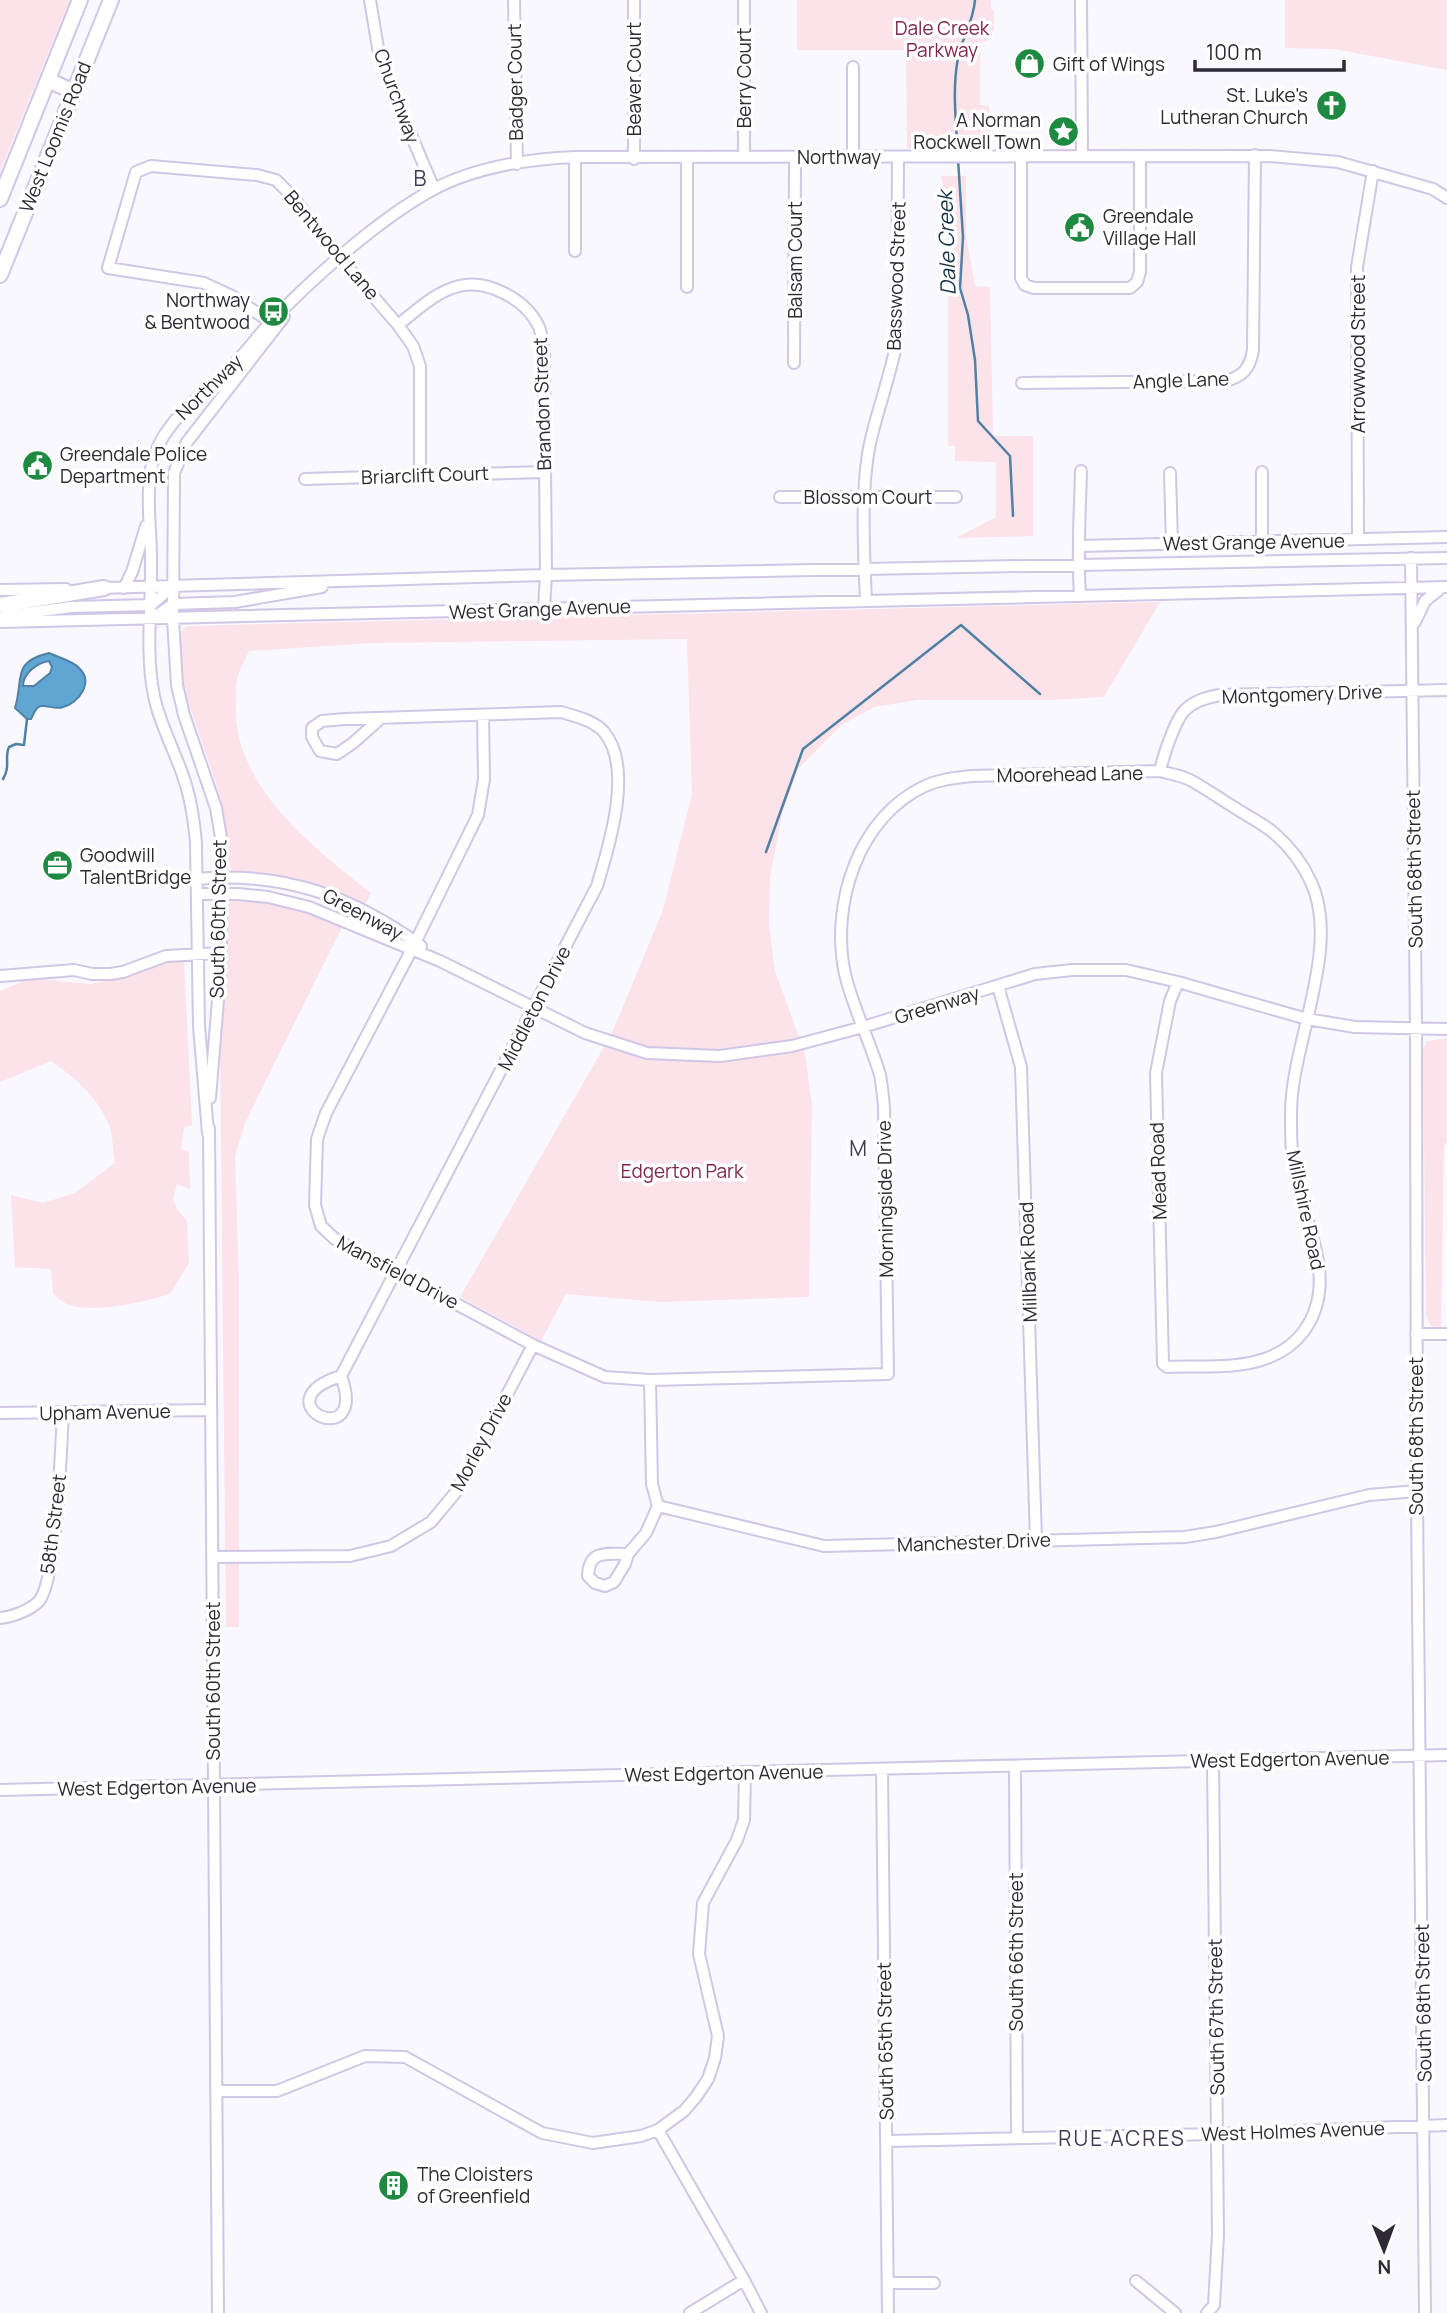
<svg xmlns="http://www.w3.org/2000/svg" width="1447" height="2313" font-family="Manrope,sans-serif">
  <style>
    .green { fill: #fce2e9 }
    .water { fill: #5fa6d4; stroke: #5080a4; stroke-width: 2; fill-rule: evenodd }
    .lines { fill: none; stroke-linecap: round; stroke-linejoin: round }
    .stream { stroke: #5080a4; stroke-width: 2.5 }
    .minor-casing { stroke: #d0c6e6; stroke-width: 14 }
    .major-casing { stroke: #d0c6e6; stroke-width: 18 }
    .minor { stroke: #fff; stroke-width: 10 }
    .major { stroke: #fff; stroke-width: 14 }
    .labels { text-anchor: middle; dominant-baseline: central; stroke-width: 7; stroke-linejoin: round; paint-order: stroke }
    .park-label { font-size: 19px; fill: #81264a; stroke: #fff }
    .poi-label { font-size: 19px; fill: #2d2935; stroke: #fff; text-anchor: start }
    .street-label { font-size: 19px; fill: #2d2935; stroke: #fff }
    .neighbourhood-label { font-size: 21px; letter-spacing: 2px; fill: #423954; stroke: #fff }
    .water-label { font-size: 21px; font-style: italic; fill: #153448; stroke: #fff }
  </style>
  <rect width="100%" height="100%" fill="#faf8ff"/>
  <path class="green" d="M0 0H70L0 171Z
    M797 0H991V9L994 10V31L987 32V41L980 42V105L989 106 992 139 989 147 907 148 906 50H797Z
    M1285 0H1447V70L1334 49 1285 48Z
    M941 176H966V235L975 286 990 287 993 436H1033V536L956 538 996 517V462L955 461V446H948V206Z
    M1160 602 1104 697 1052 700H917L875 707 843 724 798 769 782 814 770 877 769 926 775 971 805 1054 812 1106 809 1297 661 1302 566 1294 541 1341 460 1297 612 1033 663 910 692 794 687 639 373 643 249 651C245 659 241 667 238 675 235 684 236 694 236 702 231 785 313 847 371 893L365 904C319 885 283 875 233 871L227 863 224 815 216 783 187 699 183 679 180 633 186 626Z
    M238 899 308 911 342 927 245 1123 235 1156 239 1285V1627H226L220 1052 228 964V905L230 900Z
    M184 959 192 1125 184 1128 181 1149 189 1152 190 1189 177 1184 173 1199 177 1209 187 1221 189 1263 170 1294C143 1302 94 1314 67 1304 62 1302 57 1297 53 1294L51 1269 15 1267 11 1195 43 1203 75 1193 115 1163C113 1151 113 1136 109 1125 98 1097 75 1078 51 1061L0 1082V991L30 978 89 984 127 978 160 962Z
    M1447 1038V1142L1444 1146 1441 1329 1431 1326 1426 1315 1423 1049 1427 1041Z"/>
  <path class="water" d="M49 653C57 657 73 661 79 668 94 682 79 703 63 707 55 710 48 705 41 706 35 707 34 714 31 719H27L15 708C24 679 11 662 49 653ZM49 661 52 667 50 673 34 686H23C23 673 37 663 49 661Z"/>
  <g class="lines">
    <path class="stream" d="M958 153C956 122 952 89 958 58 962 37 973 24 975 0
      M958 159 963 237 960 288 968 315 975 360 978 421 1010 456 1013 516
      M3 779C11 766 4 758 9 747L16 744 24 745 27 719
      M766 852 803 749 961 625 1040 694"/>
    <defs>
      <path id="minor" d="M370 0 378 48 395 97 434 189
        M514 0 517 164
        M744 0V156
        M1081 0 1082 156
        M853 67V157
        M1021 156V278L1025 285 1034 288H1130L1137 282 1140 272V156
        M687 157V287
        M634 159V0
        M575 251V157
        M275 325 232 296 204 283 108 268 136 172 151 166 257 175 276 180 292 196 340 258 398 325 413 346 420 366V475
        M398 325C417 310 435 292 459 286 487 279 525 299 538 325 542 332 542 343 544 352L546 575 544 608
        M794 363 795 157
        M1022 383 1225 381C1243 377 1250 368 1253 350L1255 155
        M1262 472V542
        M1170 473 1172 544
        M305 479 544 472
        M780 497H956
        M1358 539 1357 267 1373 171
        M1080 546 1447 537
        M1411 558 1416 1030 1417 1503 1425 2313
        M99 588 546 575 1447 558
        M124 588 132 572 146 526
        M0 590 66 589
        M1080 594C1077 554 1080 512 1081 471
        M866 601C864 553 860 485 871 439 879 405 891 374 897 340L898 158
        M4 616 71 607 151 605 173 586
        M150 620 173 604 235 602 322 587
        M0 622 1447 587
        M1415 622 1425 601 1441 588
        M483 715 484 779 478 815 412 949 326 1113 317 1139 315 1205 321 1226 335 1239 533 1345 605 1377 650 1380 888 1374 884 1107C883 1097 882 1085 880 1075 870 1041 853 1008 845 974 830 905 858 817 925 786 940 779 956 778 972 776L1160 771C1169 774 1181 775 1190 780 1207 789 1223 801 1240 811 1251 818 1265 825 1275 834 1290 847 1302 863 1310 880 1343 946 1290 1045 1291 1115 1291 1136 1291 1157 1296 1178 1306 1229 1339 1282 1304 1331 1272 1374 1214 1365 1167 1367L1163 1364 1156 1073 1170 1001 1178 982
        M1160 771C1163 757 1175 720 1185 710 1195 700 1208 697 1220 695L1447 690
        M197 879C283 871 352 896 421 946
        M197 894H238L268 897 309 907 440 961 585 1033 647 1053 720 1056 792 1046 863 1027 1035 974 1072 970H1126L1178 982 1307 1019 1355 1027 1447 1029
        M0 976 74 970 92 974H110L123 972 166 956 221 953
        M998 986 1021 1067 1036 1540
        M210 1098 221 963V838L216 808 184 715 177 685 173 619 174 473 187 442 284 317
        M209 1128 218 2313
        M208 1133 199 1026 196 843C194 820 191 798 183 776 174 749 160 725 154 696 145 651 152 605 151 559 151 529 146 499 151 469 159 421 203 397 234 364 247 351 257 337 269 324 310 280 379 219 432 190 475 167 528 159 575 157L1269 156 1338 162 1433 189 1447 198
        M1416 1334H1447
        M341 1376C370 1456 257 1403 341 1376L597 886C609 846 634 768 604 732 595 721 575 716 561 712L345 719 322 721 312 728V737L320 751 337 754 353 743 381 718
        M650 1380 652 1484 658 1506
        M0 1413 210 1410
        M658 1506 824 1546 1185 1537 1216 1532 1369 1495 1416 1491
        M628 1554C607 1554 589 1549 588 1576L595 1583 605 1586 614 1582 625 1564 628 1554 646 1533 658 1506
        M213 1557 350 1556 391 1546 431 1522 456 1492 533 1345
        M0 1618C12 1617 31 1610 39 1601 57 1580 61 1446 63 1413
        M1015 1766 1017 2138
        M882 1769 888 2313
        M0 1790 1447 1755
        M216 2091H277L365 2056 405 2057 542 2133 593 2143 641 2136 658 2130 684 2111 696 2097 708 2079 715 2058 718 2036 699 1954 703 1903 737 1840 744 1820 745 1773
        M658 2130 744 2280
        M887 2141 1217 2134 1447 2125
        M1136 2281 1175 2313
        M888 2283H934
        M690 2313 744 2280 761 2313
        M1207 2313 1214 2305 1218 2235 1213 1761"/>
      <path id="major" d="M48 80 74 92
        M0 199 80 0
        M0 275 111 0
        M0 605 104 588"/>
    </defs>
    <use href="#minor" class="minor-casing"/>
    <use href="#major" class="major-casing"/>
    <use href="#minor" class="minor"/>
    <use href="#major" class="major"/>
  </g>
  <defs>
    <symbol id="shop-disc" viewBox="-11 -11 22 22"><circle r="9.5" fill="#1e8940" stroke="#fff"/><path d="M-5-2.5h2.3a2.7 3.5 0 0 1 5.4 0H5L5.5 6h-11ZM-1.5-2.5h3a1.5 2.3 0 0 0-3 0Z" fill="#fff"/></symbol>
    <symbol id="church-disc" viewBox="-11 -11 22 22"><circle r="9.5" fill="#1e8940" stroke="#fff"/><path d="M-1.2-6h2.4v3.5h3.3v2.4h-3.3V6h-2.4V-.1h-3.3v-2.4h3.3Z" fill="#fff"/></symbol>
    <symbol id="sight-disc" viewBox="-11 -11 22 22"><circle r="9.5" fill="#1e8940" stroke="#fff"/><path d="M0-6L1.8-2.2L6-1.7L2.9 1.2L3.7 5.4L0 3.3L-3.7 5.4L-2.9 1.2L-6-1.7L-1.8-2.2Z" fill="#fff"/></symbol>
    <symbol id="civic-disc" viewBox="-11 -11 22 22"><circle r="9.5" fill="#1e8940" stroke="#fff"/><path d="M-.6-6.5H3V-4.5H.6V-3L4-1V1h2V6H-6V1h2V-1L-.6-3ZM-1.2 2.5V6h2.4V2.5Z" fill="#fff"/></symbol>
    <symbol id="bus-disc" viewBox="-11 -11 22 22"><circle r="9.5" fill="#1e8940" stroke="#fff"/><path d="M-5-6H5V4H4V6H2V4H-2V6H-4V4H-5ZM-3.5-4V0h7V-4ZM-3.5 1.2v1.5H-2V1.2ZM2 1.2v1.5H3.5V1.2Z" fill="#fff"/></symbol>
    <symbol id="office-disc" viewBox="-11 -11 22 22"><circle r="9.5" fill="#1e8940" stroke="#fff"/><path d="M-6-3h4V-5.5h4V-3h4V5H-6ZM-1-4.5V-3h2v-1.5ZM-6 0V1H6V0Z" fill="#fff"/></symbol>
    <symbol id="building-disc" viewBox="-11 -11 22 22"><circle r="9.5" fill="#1e8940" stroke="#fff"/><path d="M-4-6H4V6H1V3H-1V6H-4ZM-2.5-4.3h1.7v1.8h-1.7ZM.8-4.3h1.7v1.8H.8ZM-2.5-1h1.7V.8h-1.7ZM.8-1h1.7V.8H.8Z" fill="#fff"/></symbol>
  </defs>
  <g fill-rule="evenodd">
    <use href="#shop-disc" x="1012" y="46" width="35" height="35"/>
    <use href="#church-disc" x="1314" y="88" width="35" height="35"/>
    <use href="#sight-disc" x="1046" y="114" width="35" height="35"/>
    <use href="#civic-disc" x="1062" y="210" width="35" height="35"/>
    <use href="#bus-disc" x="256" y="294" width="35" height="35"/>
    <use href="#civic-disc" x="20" y="448" width="35" height="35"/>
    <use href="#office-disc" x="40" y="848" width="35" height="35"/>
    <use href="#building-disc" x="376" y="2168" width="35" height="35"/>
  </g>
  <g class="labels">
    <g class="park-label">
      <text x="942" y="28">Dale Creek<tspan x="942" dy="22">Parkway</tspan></text>
      <text x="682" y="1171">Edgerton Park</text>
    </g>
    <g class="poi-label">
      <text x="1053" y="64">Gift of Wings</text>
      <text x="1308" y="95" text-anchor="end">St. Luke's<tspan x="1308" dy="22">Lutheran Church</tspan></text>
      <text x="1041" y="120" text-anchor="end">A Norman<tspan x="1041" dy="22">Rockwell Town</tspan></text>
      <text x="1103" y="216">Greendale<tspan x="1103" dy="22">Village Hall</tspan></text>
      <text x="250" y="300" text-anchor="end">Northway<tspan x="250" dy="22">&amp; Bentwood</tspan></text>
      <text x="60" y="454">Greendale Police<tspan x="60" dy="22">Department</tspan></text>
      <text x="80" y="855">Goodwill<tspan x="80" dy="22">TalentBridge</tspan></text>
      <text x="417" y="2174">The Cloisters<tspan x="417" dy="22">of Greenfield</tspan></text>
    </g>
    <g class="street-label">
      <text transform="translate(744 78) rotate(-90)">Berry Court</text>
      <text transform="translate(634 79) rotate(-90)">Beaver Court</text>
      <text transform="translate(515 82) rotate(-91)">Badger Court</text>
      <text transform="translate(397 96) rotate(70)">Churchway</text>
      <text transform="translate(55 137) rotate(-68)">West Loomis Road</text>
      <text x="839" y="157">Northway</text>
      <text transform="translate(332 245) rotate(50)">Bentwood Lane</text>
      <text transform="translate(795 260) rotate(-90)">Balsam Court</text>
      <text transform="translate(896 276) rotate(-88)">Basswood Street</text>
      <text transform="translate(1358 354) rotate(-90)">Arrowwood Street</text>
      <text transform="translate(1181 380) rotate(-2)">Angle Lane</text>
      <text transform="translate(209 387) rotate(-44)">Northway</text>
      <text transform="translate(542 404) rotate(-92)">Brandon Street</text>
      <text transform="translate(425 475) rotate(-2)">Briarclift Court</text>
      <text x="868" y="497">Blossom Court</text>
      <text transform="translate(1254 542) rotate(-1)">West Grange Avenue</text>
      <text transform="translate(540 609) rotate(-2)">West Grange Avenue</text>
      <text transform="translate(1302 694) rotate(-2)">Montgomery Drive</text>
      <text transform="translate(1070 774) rotate(-1)">Moorehead Lane</text>
      <text transform="translate(1414 869) rotate(-91)">South 68th Street</text>
      <text transform="translate(363 914) rotate(28)">Greenway</text>
      <text transform="translate(218 919) rotate(-89)">South 60th Street</text>
      <text transform="translate(937 1005) rotate(-17)">Greenway</text>
      <text transform="translate(534 1008) rotate(-63)">Middleton Drive</text>
      <text transform="translate(1158 1171) rotate(-92)">Mead Road</text>
      <text transform="translate(885 1199) rotate(-91)">Morningside Drive</text>
      <text transform="translate(1306 1210) rotate(78)">Millshire Road</text>
      <text transform="translate(1028 1262) rotate(-92)">Millbank Road</text>
      <text transform="translate(398 1272) rotate(28)">Mansfield Drive</text>
      <text transform="translate(105 1412) rotate(-1)">Upham Avenue</text>
      <text transform="translate(1416 1436) rotate(-90)">South 68th Street</text>
      <text transform="translate(481 1442) rotate(-62)">Morley Drive</text>
      <text transform="translate(53 1524) rotate(-83)">58th Street</text>
      <text transform="translate(974 1542) rotate(-2)">Manchester Drive</text>
      <text transform="translate(213 1681) rotate(-90)">South 60th Street</text>
      <text transform="translate(1290 1759) rotate(-1)">West Edgerton Avenue</text>
      <text transform="translate(724 1773) rotate(-1)">West Edgerton Avenue</text>
      <text transform="translate(157 1787) rotate(-1)">West Edgerton Avenue</text>
      <text transform="translate(1016 1952) rotate(-90)">South 66th Street</text>
      <text transform="translate(1423 2003) rotate(-91)">South 68th Street</text>
      <text transform="translate(1216 2017) rotate(-91)">South 67th Street</text>
      <text transform="translate(885 2041) rotate(-91)">South 65th Street</text>
      <text transform="translate(1293 2131) rotate(-2)">West Holmes Avenue</text>
    </g>
    <g class="neighbourhood-label">
      <text x="421" y="178">B</text>
      <text x="859" y="1148">M</text>
      <text x="1122" y="2138">RUE ACRES</text>
    </g>
    <g class="water-label">
      <text transform="translate(946 243) rotate(-92)">Dale Creek</text>
    </g>
  </g>
  <g transform="translate(1384 2250) rotate(179)" stroke="#ffffff" stroke-width="5" paint-order="stroke">
  <path d="M0-5L12 26L0 18L-12 26Z" fill="#2d2935"/>
  <text y="-10" font-size="19" font-weight="bold" text-anchor="middle" fill="#2d2935">N</text>
  </g>
  <path d="M1195 60v10h149v-10" fill="none" stroke="#2d2935" stroke-width="3.5"/>
  <text x="1206" y="60" font-size="21" fill="#2d2935" stroke="#ffffff" stroke-width="5" paint-order="stroke">100 m</text>
</svg>
